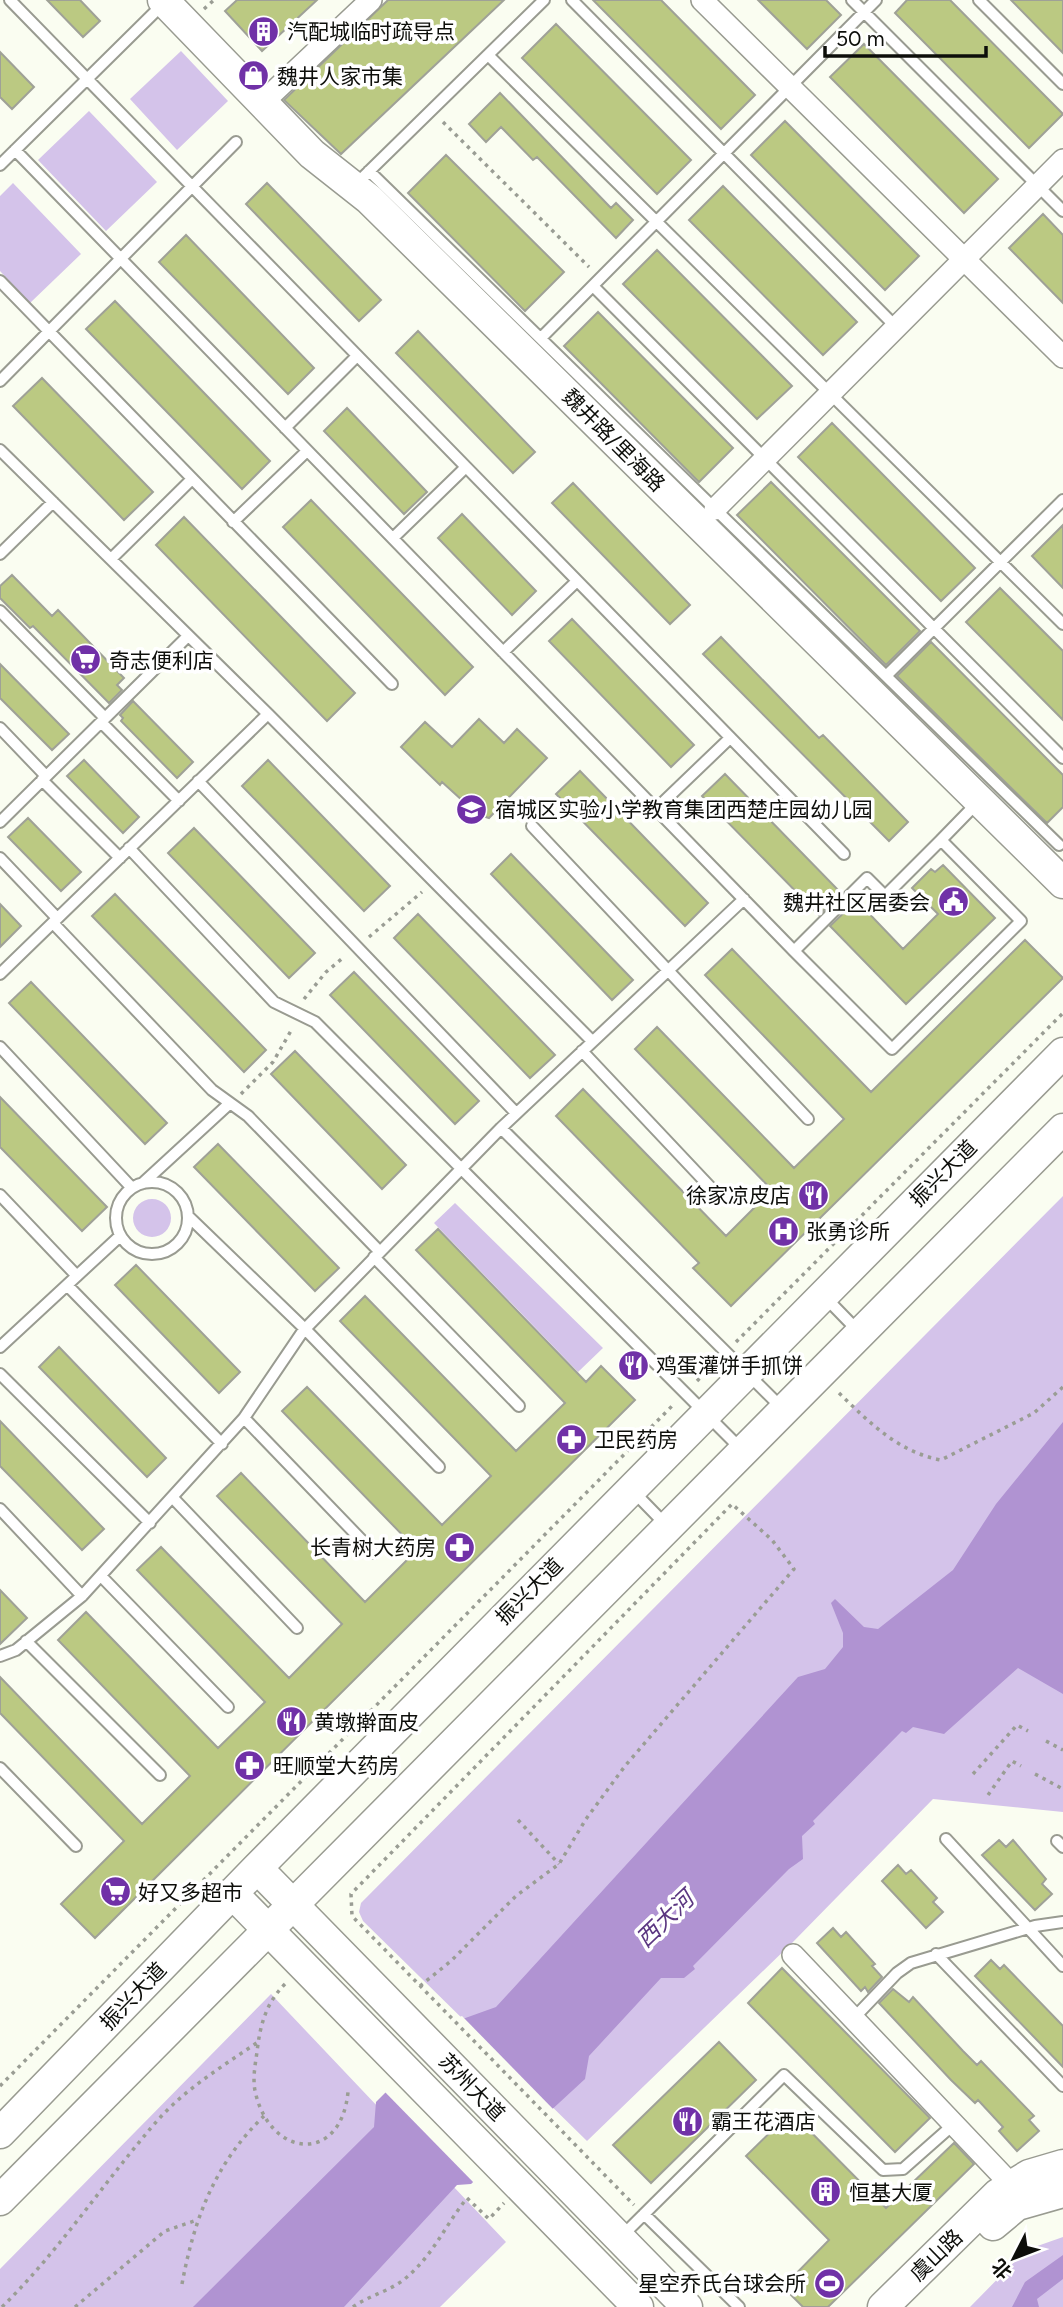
<svg xmlns="http://www.w3.org/2000/svg" width="1063" height="2307" font-family="Figtree,'Noto Sans SC',sans-serif">
  <style>
    .green { fill: #d4c3ea }
    .water { fill: #b093d2 }
    .pier { fill: #fafdf1 }
    .building { fill: #bbc982; stroke: #9fa197; stroke-width: 2 }
    .lines { fill: none; stroke-linecap: round; stroke-linejoin: round }
    .lane-casing { stroke: #999b91; stroke-width: 14 }
    .street-casing { stroke: #999b91; stroke-width: 24 }
    .secondary-casing { stroke: #999b91; stroke-width: 33 }
    .path { stroke: #9a9d94; stroke-width: 3.5; stroke-dasharray: 3.5 5; stroke-linecap: butt }
    .lane { stroke: #fff; stroke-width: 10 }
    .street { stroke: #fff; stroke-width: 21 }
    .secondary { stroke: #fff; stroke-width: 30 }
    .labels { text-anchor: middle; dominant-baseline: central; stroke-width: 7; stroke-linejoin: round; paint-order: stroke }
    .poi-label { font-size: 21px; fill: #0d0e0a; stroke: #fff; text-anchor: start }
    .street-label { font-size: 21px; fill: #0d0e0a; stroke: #fff }
    .water-label { font-size: 23px; font-style: italic; fill: #5b3681; stroke: #fff }
  </style>
  <rect width="100%" height="100%" fill="#fafdf1"/>
  <path class="green" d="M181 51 228 101 177 150 130 99Z
    M89 111 157 182 106 231 38 160Z
    M13 183 81 254 30 303 0 271V196Z
    M1063 1196V1812L933 1799 792 1943 587 2141 363 1921 359 1912 361 1903Z
    M133 1218a19 19 0 1 1 38 0a19 19 0 1 1-38 0Z
    M455 1203 603 1348 578 1372 434 1223Z
    M271 1994 506 2242 440 2307H0V2269Z
    M1063 2237V2307H970L1026 2250Z"/>
  <path class="water" d="M1063 1422V1694L1018 1668 944 1734 913 1727 906 1733 902 1731 813 1821 815 1824 802 1836 803 1859 789 1869 693 1966 695 1969 684 1978H661L589 2056 585 2079 471 2184 457 2185 344 2307H193L374 2127 376 2102 457 2021 496 2007 798 1677 825 1669 843 1647V1633L831 1603 835 1599 864 1627 878 1629 953 1570 996 1504Z
    M1063 2255V2279L1037 2299 1039 2307H1012L1025 2282Z"/>
  <path class="pier" d="M462 2016 555 2111 476 2185 383 2090 454 2019Z"/>
  <path class="building" d="M47 0H80L100 21 83 37Z
    M237 0H317L262 51 225 11Z
    M388 0H504L341 154 284 100Z
    M593 0H661L755 95 721 129Z
    M758 0H826L841 15 807 49Z
    M907 0H950L1063 114 1029 148 895 13Z
    M1011 0H1063V53Z
    M556 24 691 160 657 194 522 58Z
    M864 44 998 179 964 213 830 77Z
    M0 52 34 87 12 109 0 97Z
    M500 93 611 208 616 203 633 220 616 238 537 157 533 160 501 127 486 142 469 124Z
    M785 121 919 256 885 290 751 155Z
    M446 155 564 272 525 311 408 193Z
    M267 183 381 300 359 321 246 204Z
    M723 186 857 322 823 355 689 220Z
    M1043 214 1063 235V303L1009 248Z
    M186 235 314 368 288 394 159 262Z
    M657 250 792 386 757 419 623 284Z
    M115 301 270 461 242 489 86 329Z
    M598 312 733 448 699 482 564 346Z
    M418 331 535 452 513 473 396 353Z
    M42 378 153 492 124 520 13 406Z
    M347 408 427 492 404 514 324 431Z
    M832 423 975 568 941 601 798 457Z
    M771 482 920 631 886 665 737 515Z
    M573 483 690 605 670 624 552 503Z
    M311 500 473 667 445 695 283 527Z
    M462 514 536 591 512 615 438 538Z
    M184 517 355 693 327 721 156 545Z
    M1063 525V588L1032 556Z
    M12 575 52 616 58 610 124 678 117 685 122 690 109 703 33 626 30 628 0 598V586Z
    M1000 588 1063 651V720L966 622Z
    M572 619 694 745 671 767 549 641Z
    M721 637 819 738 823 735 908 822 889 841 703 654Z
    M931 642 1063 775V807L1047 823 897 676Z
    M0 664 69 734 52 750 0 698Z
    M133 701 193 762 177 778 121 721 123 718 120 715Z
    M479 719 504 743 517 729 547 758 489 818 476 814 466 798 463 801 442 782 440 785 401 747 425 722 452 747Z
    M84 760 139 817 123 833 67 776Z
    M268 760 390 886 364 911 242 786Z
    M580 771 708 903 685 926 556 794Z
    M725 774 841 893 819 915 702 796Z
    M28 818 81 872 61 891 8 837Z
    M194 828 315 953 289 978 168 853Z
    M511 854 633 980 612 1000 491 874Z
    M943 865 995 918 906 1004 830 926 852 905 856 909 861 905 903 949 938 914 912 888 931 869 935 872Z
    M115 894 266 1050 244 1072 92 916Z
    M0 904 21 926 0 947Z
    M418 914 555 1055 530 1078 394 938Z
    M1025 940 1063 978 731 1306 693 1268 699 1263 556 1116 583 1089 726 1236 772 1190 635 1049 657 1027 794 1168 844 1119 705 975 732 949 871 1092Z
    M354 972 479 1101 455 1124 330 995Z
    M31 982 167 1123 145 1144 9 1003Z
    M295 1051 406 1165 382 1189 271 1074Z
    M0 1097 107 1207 82 1231 0 1147Z
    M218 1144 339 1268 315 1291 194 1167Z
    M438 1229 586 1382 601 1366 635 1400 95 1938 61 1904 124 1841 0 1713V1677L142 1824 190 1776 58 1640 86 1612 218 1748 265 1702 137 1570 161 1547 289 1678 342 1624 217 1496 241 1473 365 1602 417 1550 282 1411 307 1387 442 1525 491 1476 340 1321 365 1296 516 1451 565 1403 416 1250Z
    M136 1265 240 1372 219 1393 115 1285Z
    M59 1347 166 1458 147 1477 39 1367Z
    M0 1421 104 1529 82 1550 0 1466Z
    M0 1590 27 1618 0 1644Z
    M999 1840 1006 1847 1013 1840 1046 1879 1042 1884 1052 1894 1035 1910 982 1855Z
    M898 1865 906 1874 911 1870 937 1898 933 1902 943 1912 926 1928 882 1881Z
    M833 1928 841 1937 846 1932 875 1964 872 1966 882 1977 868 1992 865 1987 861 1991 817 1943Z
    M991 1960 1000 1969 1004 1965 1063 2026V2067L975 1976Z
    M782 1968 930 2118 895 2152 748 2003Z
    M893 1989 909 2002 913 1997 963 2051 977 2065 981 2061 1034 2116 1029 2120 1039 2131 1017 2151 999 2131 1003 2127 978 2100 975 2103 951 2080 879 2003Z
    M719 2042 756 2080 651 2183 613 2145Z
    M791 2112 886 2208 954 2143 974 2164 828 2307H803L783 2287 829 2240 746 2156Z"/>
  <g class="lines">
    <defs>
      <path id="lane" d="M10 0 844 854
        M572 0 896 327
        M852 0 1063 211
        M979 0 1063 84
        M488 55 1063 624
        M15 150 794 951 892 1049 1021 921 941 840 885 896 867 878 794 951
        M0 165 163 4
        M369 171 1059 845
        M354 186 544 0
        M0 281 392 684
        M593 286 1063 758
        M541 338 876 0
        M0 381 236 142
        M285 428 357 356
        M0 450 268 714 592 1041
        M233 522 307 451
        M393 538 466 467
        M0 554 53 502
        M111 559 192 479
        M0 611 105 718
        M503 652 577 581
        M886 676 1063 500
        M101 722 179 801
        M0 728 46 776
        M42 780 120 858
        M198 781 516 1113
        M656 809 730 738
        M0 822 188 636
        M532 826 808 1119
        M941 840 978 802
        M129 848 274 1002 315 1022 742 1450
        M0 858 57 918
        M53 923 212 1090 248 1116 380 1252
        M0 974 268 714
        M0 1047 132 1188
        M582 1051 712 1189
        M501 1128 783 1409
        M116 1218a36 36 0 1 1 72 0a36 36 0 1 1-72 0Z
        M143 1183 230 1103
        M0 1195 77 1276
        M188 1216 305 1329 439 1467
        M374 1257 519 1406
        M67 1285 222 1444
        M824 1296 859 1332
        M0 1347 120 1236
        M0 1374 150 1523
        M244 1418 374 1553
        M632 1490 667 1526
        M173 1498 297 1628
        M0 1509 82 1596
        M101 1576 228 1707
        M26 1641 160 1775
        M0 1656 16 1650 82 1596 244 1418 303 1331 501 1128 744 899
        M0 1768 76 1846
        M946 1839 1063 1966
        M1057 1841 1063 1847
        M936 1954 1063 2086
        M853 2019 897 1973 911 1963 1035 1926 1063 1922
        M644 2214 739 2307
        M621 2237 784 2075 883 2170 903 2169 954 2124"/>
      <path id="street" d="M702 0 1063 357
        M264 101 371 0
        M715 509 1063 160
        M793 1955 1021 2195"/>
      <path id="secondary" d="M163 0 312 154 369 199 1063 883
        M257 1868 687 2307
        M232 1893 638 2307
        M0 2133 257 1868 1063 1053
        M0 2200 1063 1129
        M993 2225 1017 2205 1063 2192
        M883 2307 998 2194 1029 2175 1063 2165"/>
    </defs>
    <use href="#lane" class="lane-casing"/>
    <use href="#street" class="street-casing"/>
    <use href="#secondary" class="secondary-casing"/>
    <path class="path" d="M204 9 214 0
      M443 122 589 267
      M369 937 422 892
      M304 999 326 972 344 957
      M241 1094 273 1062 292 1029
      M736 1342 1063 1013
      M697 1381 716 1362
      M839 1393C870 1423 898 1452 941 1460L1034 1413 1063 1387
      M1046 1741 1063 1750
      M973 1774 1017 1725 1028 1731
      M1035 1774 1063 1789
      M988 1795 1012 1761 1021 1766
      M518 1820 559 1864
      M285 1984C266 2003 260 2025 257 2052 255 2066 252 2081 256 2095 272 2158 341 2164 348 2092
      M420 1986 451 1961 516 1896 559 1864 586 1819 625 1766 794 1569 772 1540 732 1504 351 1894 352 1916 634 2205
      M0 2086 674 1404
      M182 2284C194 2219 215 2163 264 2116
      M2 2307C60 2250 104 2182 157 2121 185 2089 223 2066 258 2042
      M75 2307 165 2231 197 2220
      M353 2307C368 2296 387 2292 402 2281 432 2258 444 2227 467 2198L489 2219 504 2203"/>
    <use href="#lane" class="lane"/>
    <use href="#street" class="street"/>
    <use href="#secondary" class="secondary"/>
  </g>
  <defs>
    <symbol id="building-disc" viewBox="-11 -11 22 22"><circle r="9.5" fill="#7031a7" stroke="#fff"/><path d="M-4-6H4V6H1V3H-1V6H-4ZM-2.5-4.3h1.7v1.8h-1.7ZM.8-4.3h1.7v1.8H.8ZM-2.5-1h1.7V.8h-1.7ZM.8-1h1.7V.8H.8Z" fill="#fff"/></symbol>
    <symbol id="shop-disc" viewBox="-11 -11 22 22"><circle r="9.5" fill="#7031a7" stroke="#fff"/><path d="M-5-2.5h2.3a2.7 3.5 0 0 1 5.4 0H5L5.5 6h-11ZM-1.5-2.5h3a1.5 2.3 0 0 0-3 0Z" fill="#fff"/></symbol>
    <symbol id="supermarket-disc" viewBox="-11 -11 22 22"><circle r="9.5" fill="#7031a7" stroke="#fff"/><path d="M-6-5.5h2.5l.6 2H6L4.5 2H-2.5L-4.4-4H-6ZM-1.5 3.2a1.3 1.3 0 1 0 .1 0ZM3 3.2a1.3 1.3 0 1 0 .1 0Z" fill="#fff"/></symbol>
    <symbol id="school-disc" viewBox="-11 -11 22 22"><circle r="9.5" fill="#7031a7" stroke="#fff"/><path d="M0-5L7-2L0 1L-7-2ZM-4 1L0 2.5L4 1V4Q0 6-4 4Z" fill="#fff"/></symbol>
    <symbol id="civic-disc" viewBox="-11 -11 22 22"><circle r="9.5" fill="#7031a7" stroke="#fff"/><path d="M-.6-6.5H3V-4.5H.6V-3L4-1V1h2V6H-6V1h2V-1L-.6-3ZM-1.2 2.5V6h2.4V2.5Z" fill="#fff"/></symbol>
    <symbol id="restaurant-disc" viewBox="-11 -11 22 22"><circle r="9.5" fill="#7031a7" stroke="#fff"/><path d="M-5-6h1v4h1v-4h1v4h1v-4h1v5L-1.5 .5V6h-2V.5L-5-1ZM5-6V6H3V1.5H1.5Q1.5-4 5-6Z" fill="#fff"/></symbol>
    <symbol id="hospital-disc" viewBox="-11 -11 22 22"><circle r="9.5" fill="#7031a7" stroke="#fff"/><path d="M-5-5h3v3.5h4V-5h3V5h-3V1.5h-4V5h-3Z" fill="#fff"/></symbol>
    <symbol id="pharmacy-disc" viewBox="-11 -11 22 22"><circle r="9.5" fill="#7031a7" stroke="#fff"/><path d="M-2-6h4v4h4v4h-4v4h-4v-4h-4v-4h4Z" fill="#fff"/></symbol>
    <symbol id="stadium-disc" viewBox="-11 -11 22 22"><circle r="9.5" fill="#7031a7" stroke="#fff"/><path d="M0-5a6.5 5 0 1 0 0 10a6.5 5 0 1 0 0-10ZM-3.5-1.8h7v3.6h-7Z" fill="#fff"/></symbol>
  </defs>
  <g fill-rule="evenodd">
    <use href="#building-disc" x="246" y="14" width="35" height="35"/>
    <use href="#shop-disc" x="236" y="58" width="35" height="35"/>
    <use href="#supermarket-disc" x="68" y="642" width="35" height="35"/>
    <use href="#school-disc" x="454" y="792" width="35" height="35"/>
    <use href="#civic-disc" x="936" y="884" width="35" height="35"/>
    <use href="#restaurant-disc" x="796" y="1178" width="35" height="35"/>
    <use href="#hospital-disc" x="766" y="1214" width="35" height="35"/>
    <use href="#restaurant-disc" x="616" y="1348" width="35" height="35"/>
    <use href="#pharmacy-disc" x="554" y="1422" width="35" height="35"/>
    <use href="#pharmacy-disc" x="442" y="1530" width="35" height="35"/>
    <use href="#restaurant-disc" x="274" y="1704" width="35" height="35"/>
    <use href="#pharmacy-disc" x="232" y="1748" width="35" height="35"/>
    <use href="#supermarket-disc" x="98" y="1874" width="35" height="35"/>
    <use href="#restaurant-disc" x="670" y="2104" width="35" height="35"/>
    <use href="#building-disc" x="808" y="2174" width="35" height="35"/>
    <use href="#stadium-disc" x="812" y="2266" width="35" height="35"/>
  </g>
  <g class="labels">
    <g class="poi-label">
      <text x="287" y="31">汽配城临时疏导点</text>
      <text x="277" y="76">魏井人家市集</text>
      <text x="109" y="660">奇志便利店</text>
      <text x="495" y="809">宿城区实验小学教育集团西楚庄园幼儿园</text>
      <text x="930" y="902" text-anchor="end">魏井社区居委会</text>
      <text x="791" y="1195" text-anchor="end">徐家凉皮店</text>
      <text x="806" y="1231">张勇诊所</text>
      <text x="656" y="1365">鸡蛋灌饼手抓饼</text>
      <text x="594" y="1439">卫民药房</text>
      <text x="436" y="1547" text-anchor="end">长青树大药房</text>
      <text x="314" y="1722">黄墩擀面皮</text>
      <text x="273" y="1765">旺顺堂大药房</text>
      <text x="138" y="1892">好又多超市</text>
      <text x="711" y="2121">霸王花酒店</text>
      <text x="849" y="2192">恒基大厦</text>
      <text x="806" y="2283" text-anchor="end">星空乔氏台球会所</text>
    </g>
    <g class="street-label">
      <text transform="translate(614 440) rotate(45)">魏井路/里海路</text>
      <text transform="translate(943 1173) rotate(-45)">振兴大道</text>
      <text transform="translate(529 1591) rotate(-45)">振兴大道</text>
      <text transform="translate(133 1996) rotate(-46)">振兴大道</text>
      <text transform="translate(472 2087) rotate(46)">苏州大道</text>
      <text transform="translate(936 2255) rotate(-44)">虞山路</text>
    </g>
    <g class="water-label">
      <text transform="translate(665 1919) rotate(-44)">西大河</text>
    </g>
  </g>
  <g transform="translate(1014 2258) rotate(228)" stroke="#ffffff" stroke-width="5" paint-order="stroke">
  <path d="M0-5L12 26L0 18L-12 26Z" fill="#0d0e0a"/>
  <text y="-10" font-size="19" font-weight="bold" text-anchor="middle" fill="#0d0e0a">北</text>
  </g>
  <path d="M825 46v10h161v-10" fill="none" stroke="#0d0e0a" stroke-width="3.5"/>
  <text x="836" y="46" font-size="21" fill="#0d0e0a" stroke="#ffffff" stroke-width="5" paint-order="stroke">50 m</text>
</svg>
